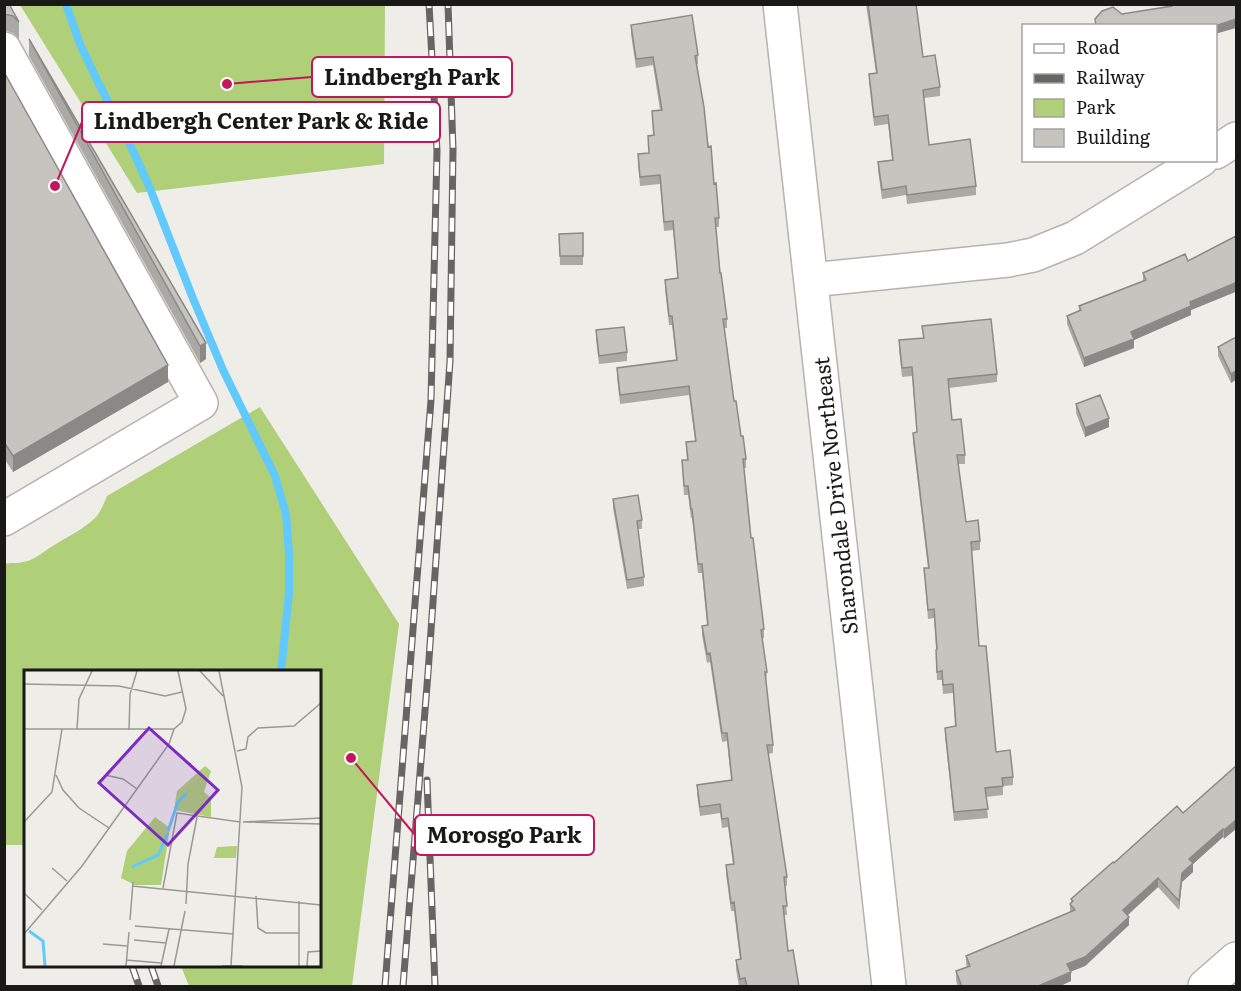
<svg xmlns="http://www.w3.org/2000/svg" width="1241" height="991" font-family="Literata,serif">
  <style>
    .green { fill: #afcf78 }
    .lines { fill: none; stroke-linecap: round; stroke-linejoin: round }
    .stream { stroke: #61c9fc; stroke-width: 8 }
    .minor-casing { stroke: #b5b3af; stroke-width: 36 }
    .minor { stroke: #fff; stroke-width: 33 }
    .rail-casing { stroke: #666562; stroke-width: 7 }
    .rail { stroke: #fff; stroke-width: 4.5; stroke-dasharray: 14; stroke-linecap: butt }
    .wall { fill: #aaa9a4 }
    .shaded-wall { fill: #8b8986 }
    .building { fill: #c6c4bf; stroke: #8b8986; stroke-width: 1.5 }
    .labels { text-anchor: middle; dominant-baseline: central; stroke-width: 6; stroke-linejoin: round; paint-order: stroke }
    .street-label { font-size: 21px; fill: #191917; stroke: #fff }
    .inset-river { fill: none; stroke: #61c9fc; stroke-width: 3 }
    .inset-road { fill: none; stroke: #999894; stroke-width: 1.5 }
    .view { fill: #7b2cbf; fill-opacity: 0.15; stroke: #7b2cbf; stroke-width: 3 }
    .inset-edge { fill: none; stroke: #191917; stroke-width: 3 }
    .leader { fill: none; stroke: #c2185b; stroke-width: 2 }
    .callout-dot { fill: #c2185b; stroke: #fff; stroke-width: 2 }
    .callout { fill: #fff; stroke: #c2185b; stroke-width: 2 }
    .callout-label { font-size: 22px; text-anchor: middle; font-weight: bold; fill: #191917 }
  </style>
  <rect width="100%" height="100%" fill="#efede8"/>
  <path class="green" d="M20 5H385L384 164 137 193Z
    M260 407 399 624 352 986H189L181 966H320V672H26L25 845H5V564C11 562 17 564 23 562 36 560 45 550 56 544 70 535 84 529 96 517 101 511 104 503 107 496Z"/>
  <g class="lines">
    <path class="stream" d="M66 4 80 44 97 80 115 115
      M128 140 149 186 192 296 223 370 275 476 286 514 289 553V593L281 672"/>
    <defs>
      <path id="minor" d="M780 4 889 986
        M4 49 201 403 4 519
        M1216 152 1236 139
        M811 280 1008 260 1033 255 1075 238 1201 160
        M1205 986 1236 959"/>
    </defs>
    <use href="#minor" class="minor-casing"/>
    <use href="#minor" class="minor"/>
    <defs>
      <path id="rail" d="M427 780 435 986
        M132 966 139 986
        M151 966 158 986
        M385 986 431 400 437 151 429 4
        M403 986 428 673 450 361 453 149 448 4"/>
    </defs>
    <use href="#rail" class="rail-casing"/>
    <use href="#rail" class="rail"/>
  </g>
  <path class="wall" d="M4 4 19 22V39L13 33 4 30Z
    M866 4H916L923 57 940 87V96L924 98 929 145 976 186V195L907 204 906 195 882 199 878 170V162L892 160 888 124 874 126 869 82V74L876 73Z
    M631 25 698 55V64H697L719 218V227H716L720 273 727 319V328H724L734 401 746 459V468H744L751 538 764 629V638H762L767 672 766 681 773 745V753L768 754 787 877V886H785L787 915H784L788 951 799 987H739L736 969V960H740L734 911H731L726 874V865L733 864 728 827 722 828 720 813 700 816 697 794V785L731 780 727 741 722 742 710 662 707 663 702 635V626L707 625 702 573H698L692 518H691L688 495H684L682 460H687L686 442 695 441 689 395 620 404 617 377V368L676 360 672 325H669L665 289V280L678 278 673 230 664 231 660 184 640 186 638 163V154L649 153 648 136 653 135 652 111 660 110 653 65 636 68 631 34Z
    M29 39 206 343V359L200 363 29 56Z
    M4 72 168 382 13 472 4 458Z
    M583 233V265H560L559 234Z
    M1236 236V295L1235 292 1191 310V315L1134 340V348L1084 367 1067 324V316L1079 311V306L1143 282V273L1188 261Z
    M922 326 997 374V382L949 388 952 420 965 455V464H958L966 522 980 541V550L971 551 979 646 996 752 1013 777V785L1003 786V795L986 797 988 818 954 821 945 736V728L955 727 953 693 943 694 942 680H937L936 658V649L934 618 928 619 924 568H928L913 442V433L917 432 912 376 902 377 899 349V340L923 338Z
    M596 330 627 352V361L599 364 596 339Z
    M1236 337 1231 383 1218 356V347Z
    M1076 404 1109 427 1085 437 1076 413Z
    M613 499 642 520V529H638L644 577V586L627 589 613 508Z
    M1236 766 1224 839 1223 837 1193 864V872L1182 882 1179 910 1158 887 1128 915 1129 925 1085 966 1070 972 1071 981 1058 987H958L956 980V971L967 967 966 964V956L1070 913V904L1071 903V899L1114 863 1183 813Z"/>
  <path class="shaded-wall" d="M1236 19V28L1215 34V26Z
    M1235 283V292L1191 310V315L1134 340V348L1084 367V358L1190 302Z
    M206 343V359L200 363V346Z
    M168 365V382L13 472V456Z
    M1236 371V380L1231 383V374Z
    M1109 418V427L1085 437V428Z
    M1236 820V829L1224 839V830Z
    M1223 829V837L1193 864V872L1182 882 1179 910V901L1182 873 1189 859Z
    M1158 878V887L1123 919V910Z
    M1129 917V925L1085 966 1067 973V964Z
    M1071 972V981L1058 987H1036Z"/>
  <path class="building" d="M4 4H9L19 22 13 16 4 14Z
    M868 4H916L923 57 935 55 940 87 923 90 929 145 970 139 976 186 907 195 906 186 882 190 878 162 893 160 888 115 874 117 869 74 877 73Z
    M1172 4H1236V19L1215 26H1096L1095 19 1102 11 1113 7 1122 14 1172 6Z
    M692 15 698 55 695 56 704 107 708 147 711 146 714 184 716 183 719 218H715L720 273H721L727 319H723L734 401H736L741 436H743L746 459H743L751 538H753L764 629 761 630 767 672H765L773 745H767L787 877H784L787 906H783L788 951 793 950 799 987H747L745 978 740 979 736 960 741 959 734 902 731 903 726 865 734 864 728 818 722 819 720 804 700 807 697 785 732 780 727 733H722L710 653 707 654 702 626 708 625 702 564H698L692 509H691L688 486H684L682 460H688L686 442 696 441 689 386 620 395 617 368 677 360 672 316H669L665 280 678 278 673 221 664 222 660 175 640 177 638 154 649 153 648 136 654 135 652 111 662 110 653 57 636 59 631 25Z
    M29 39 206 343 200 346Z
    M4 72 168 365 13 456 4 442Z
    M583 233V256H560L559 234Z
    M1236 236V286L1235 283 1190 302 1191 306 1131 332 1134 339 1084 358 1067 316 1081 310 1079 306 1146 280 1143 273 1185 254 1188 261Z
    M991 319 997 374 948 379 952 420 961 419 965 455H957L966 522 978 520 980 541 971 542 979 646H986L996 752 1010 750 1013 777 1002 778 1003 786 985 788 988 809 954 812 945 728 956 726 953 684 943 685 942 671 937 672 936 650 937 649 934 609 928 610 924 568H929L913 433 917 432 912 367 902 368 899 340 924 338 922 326Z
    M624 327 627 352 599 356 596 330Z
    M1236 337V371L1231 374 1218 347Z
    M1100 395 1109 418 1085 428 1076 404Z
    M638 495 642 520 637 521 644 577 627 580 613 499Z
    M1236 766V820L1224 830 1223 829 1189 859 1193 863 1182 873 1179 901 1158 878 1123 910 1129 917 1085 957 1067 964 1071 972 1036 987H962L956 971 970 966 966 956 1075 910 1070 904 1073 901 1071 899 1113 862 1114 863 1177 806 1183 813Z"/>
  <g class="labels">
    <g class="street-label">
      <text transform="translate(834 496) rotate(-96)">Sharondale Drive Northeast</text>
    </g>
  </g>
  <g transform="translate(24 670)">
    <rect width="297" height="297" fill="#efede8"/>
    <path d="M181 96 187 101 180 122 187 128V147L150 140 153 121ZM131 147 146 158 137 215H111L97 208 103 181ZM213 176 212 188H190L193 177Z" fill="#afcf78"/>
    <path class="inset-river" d="M144 161 154 132 163 123M108 197 134 185 144 163M5 261 19 271 21 296"/>
    <path class="inset-road" d="M176 1 199 26M195 1 218 117 207 296M0 14 95 16 141 26 158 22M0 59H150L158 52 162 39 154 1M53 59 55 29 68 1M105 60 106 24 113 1M213 81 222 79 224 67 234 58 270 56 297 33M32 105 39 120 55 138 85 158M81 105 99 109 113 119M0 152 28 122 38 59M219 152 297 148M221 152 297 154M28 198 43 211M108 216 297 235M139 218 153 143 216 152M0 223 18 240M232 226 234 258 242 263H275M162 234 164 194 173 147M106 250 109 212M111 256 210 264M0 264 58 196 145 74 150 59M110 270 142 273M79 274 103 276M102 290 137 293M102 296 105 262M137 296 145 259M150 296 161 241M198 296H219M275 296V231M283 296 284 282 297 281"/>
    <path class="view" d="M125 58 194 120 144 175 75 113Z"/>
    <rect width="297" height="297" class="inset-edge"/>
  </g>
  <path class="leader" d="M227 84L312 77M55 186L82 122M351 758L415 835"/>
  <g class="callout-dot">
    <circle cx="227" cy="84" r="6"/>
    <circle cx="55" cy="186" r="6"/>
    <circle cx="351" cy="758" r="6"/>
  </g>
  <g class="callout">
    <rect x="312" y="57" width="200" height="40" rx="6"/>
    <rect x="82" y="102" width="358" height="40" rx="6"/>
    <rect x="415" y="815" width="179" height="40" rx="6"/>
  </g>
  <g class="callout-label">
    <text x="412" y="85">Lindbergh Park</text>
    <text x="261" y="129">Lindbergh Center Park &amp; Ride</text>
    <text x="504" y="843">Morosgo Park</text>
  </g>
  <rect width="1241" height="991" fill="none" stroke="#191917" stroke-width="12"/>
  <rect x="1022" y="24" width="195" height="138" fill="#ffffff" stroke="#a3a3a2" stroke-width="1.5"/>
  <rect x="1034" y="44" width="30" height="9" fill="#ffffff" stroke="#a3a3a2" stroke-width="1.5"/>
  <text x="1076" y="54" font-size="18" fill="#191917">Road</text>
  <rect x="1034" y="74" width="30" height="9" fill="#666562" stroke="#a3a3a2" stroke-width="1.5"/>
  <text x="1076" y="84" font-size="18" fill="#191917">Railway</text>
  <rect x="1034" y="99" width="30" height="18" fill="#afcf78" stroke="#a3a3a2" stroke-width="1.5"/>
  <text x="1076" y="114" font-size="18" fill="#191917">Park</text>
  <rect x="1034" y="129" width="30" height="18" fill="#c6c4bf" stroke="#a3a3a2" stroke-width="1.5"/>
  <text x="1076" y="144" font-size="18" fill="#191917">Building</text>
</svg>
